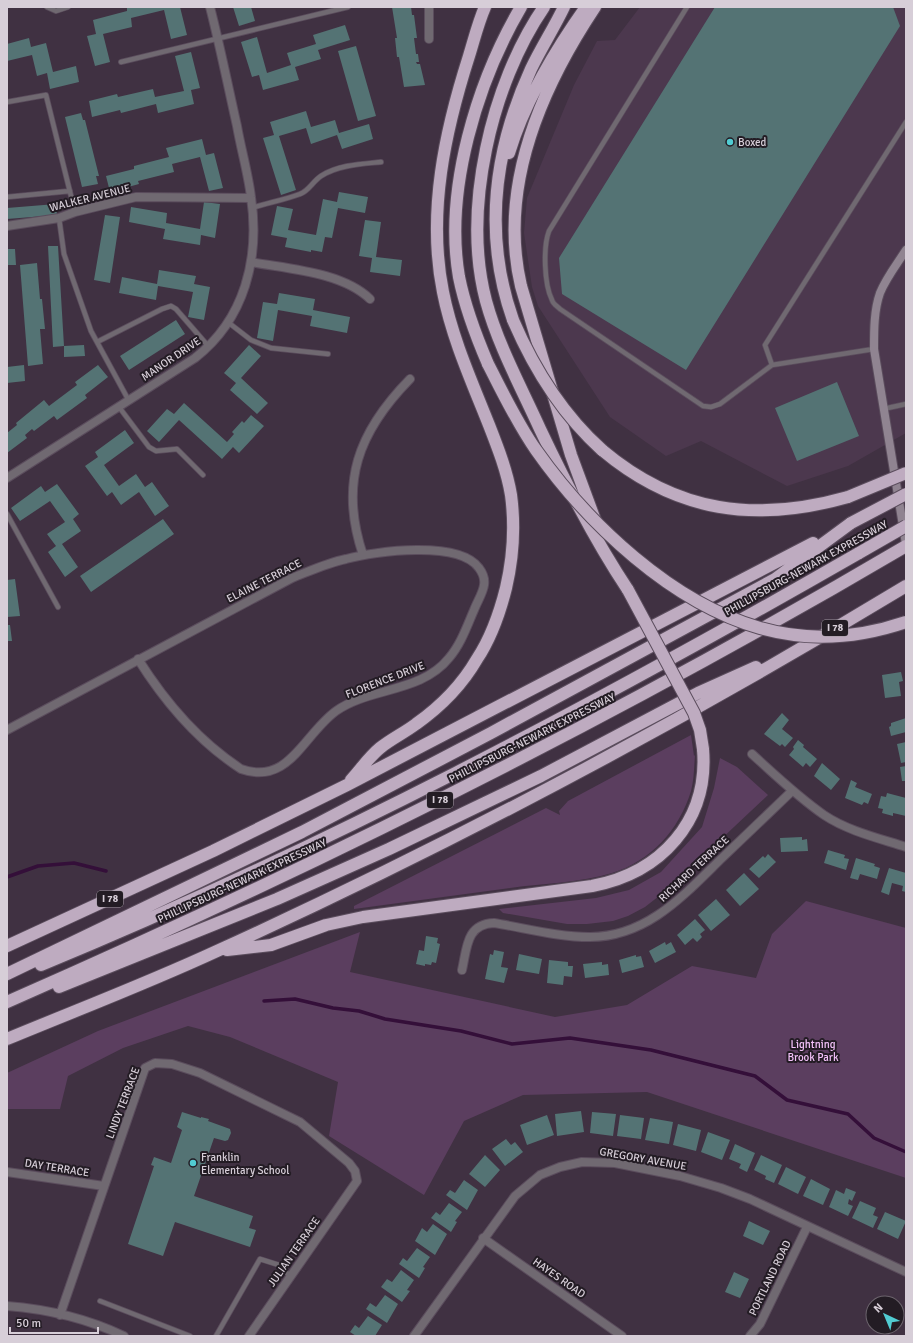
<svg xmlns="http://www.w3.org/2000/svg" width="913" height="1343" font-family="Signika,sans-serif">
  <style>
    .built { fill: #4c384e }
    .green { fill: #5b3e5f }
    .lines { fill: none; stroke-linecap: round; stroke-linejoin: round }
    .stream { stroke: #340f39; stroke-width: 3.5 }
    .building { fill: #547374 }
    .lane-casing { stroke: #5b4d5d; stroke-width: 6 }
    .street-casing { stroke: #5b4d5d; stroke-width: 10 }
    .secondary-casing { stroke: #5b4d5d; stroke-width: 10 }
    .highway-casing { stroke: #5b4d5d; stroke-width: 14 }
    .lane { stroke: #706971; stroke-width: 4.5 }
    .street { stroke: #706971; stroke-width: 8 }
    .secondary { stroke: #908491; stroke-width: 8 }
    .highway { stroke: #beabc0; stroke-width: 12 }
    .highway-bridge-casing { stroke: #5b4d5d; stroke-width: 14; stroke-linecap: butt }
    .highway-bridge { stroke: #beabc0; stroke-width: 12 }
    .poi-dot { fill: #51ccd2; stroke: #231c24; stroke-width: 1.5 }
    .labels { text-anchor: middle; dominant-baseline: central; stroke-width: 4; stroke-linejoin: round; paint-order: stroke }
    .shield { fill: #231c24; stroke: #a199a2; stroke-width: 1 }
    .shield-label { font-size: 10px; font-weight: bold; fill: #d7ced8 }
    .poi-label { font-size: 11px; fill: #d7ced8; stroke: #231c24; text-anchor: start }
    .street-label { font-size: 11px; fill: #d7ced8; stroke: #231c24 }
    .park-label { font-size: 11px; fill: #f3c1f9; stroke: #231c24 }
  </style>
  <rect width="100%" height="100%" fill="#403142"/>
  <path class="built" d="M640 7H906V433L848 466 787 486 701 441 666 456 610 417 538 306 532 287 524 233 527 198 574 85 597 41 615 40Z"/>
  <path class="green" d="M691 735 694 756 695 755C694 767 694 780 691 791 679 830 651 861 612 873 580 883 544 883 510 888 458 895 406 902 354 909V906L546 808 560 815 559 811 568 801Z
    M720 758 737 767 768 795 668 889 645 907 628 916 613 921 587 924H567L503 913 499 909 596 898 629 890 661 872 702 827 714 788Z
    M806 901 906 928V1178L647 1092 523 1095 464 1121 424 1195 329 1136 338 1082 230 1037 188 1026 123 1048 68 1076 60 1109H7V1073L98 1031 360 932 350 972 555 1017 627 1005 692 966 756 978 772 934Z"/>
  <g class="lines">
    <path class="stream" d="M7 877 38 866 74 863 106 871
      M264 1001 295 999 333 1008 359 1011 385 1019 461 1031 512 1044 570 1038 651 1050 755 1076 787 1100 848 1114 874 1138 906 1152"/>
  </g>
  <path class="building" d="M127 7H180L187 35 171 39 164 10 131 18 132 27 103 34 110 62 95 66 87 36 96 34 93 20 127 11Z
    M233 7H251L255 21 239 26Z
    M392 7H411L412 15H414L417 38H414L416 54H418L419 62H416L417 64H420L425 85 404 87 399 57H397L395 38H397Z
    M715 7H893L900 26 686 370 562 294 559 258Z
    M345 25 350 40 318 50 321 59 295 67 299 80 263 90 259 75 252 77 241 42 257 37 267 73 291 65 287 53 316 44 313 35Z
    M29 38 31 47 46 43 53 72 76 66 79 82 50 89 47 73 37 76 32 55 7 61V44Z
    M356 46 376 116 358 121 338 51Z
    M191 52 200 88 191 90 194 104 158 113 156 104 121 113 120 110 92 117 89 101 117 94 118 97 153 89 155 97 184 91 175 56Z
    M306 111 311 127 335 120 339 133 369 124 373 139 342 149 337 135 311 144 306 128 279 136 296 190 281 195 263 138 274 135 270 122Z
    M81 113 83 120H85L99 176H96L98 184 82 187 65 117Z
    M202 139 206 155 214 153 223 188 209 191 200 157 172 164 174 172 138 181 139 184 110 192 106 176 134 169V166L169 157 166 148Z
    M339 192 368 197 365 213 338 208 332 238 325 237 322 252 311 250V252L285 247 287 238 271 235 277 206 293 209 288 230 316 235 323 199 337 202Z
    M204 202 220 204 215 238 201 235 200 245 163 239 165 229 129 222 131 207 167 213 166 223 200 229Z
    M56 204 57 215 7 219V208Z
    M105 215 120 217 110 283 94 280Z
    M365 220 381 222 376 257 402 260 400 276 370 272 372 258 359 256Z
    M48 246H58L64 346 53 347Z
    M7 249H15L16 265H7Z
    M37 263 40 299H42L45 329H40L43 364 28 366 20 265Z
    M159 270 196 276 194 284 210 287 204 320 188 317 193 292 158 286 156 300 119 293 122 277 157 284Z
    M279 293 315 299 313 310 350 317 347 333 310 326 312 316 278 310 273 341 257 338 263 302 277 304Z
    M176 320 185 334 129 370 120 356Z
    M84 345 85 356 64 357V346Z
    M249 345 261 356 241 378 268 403 257 414 230 390 236 383 224 373Z
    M24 365 25 381 7 383V367Z
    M98 365 108 377 85 395 87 398 57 420 54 416 34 431 32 429 25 435 27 438 7 453V433L17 425 16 423 44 400 49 406 77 385 75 382Z
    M837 382 859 436 797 461 775 408Z
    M184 403 227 442 234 434 232 432 242 421 244 423 251 415 264 426 239 453 233 447 222 459 179 420 159 442 147 431 167 409 174 414Z
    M125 430 134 443 104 465 119 486 136 474 145 487 152 482 169 506 155 516 139 492 121 505 112 492 107 496 85 466 98 457 95 452Z
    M57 484 79 514 73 519 81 531 62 544 78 567 65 577 48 552 56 546 47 534 65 522 50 501 20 521 11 508 41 486 45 492Z
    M163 519 174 534 91 592 80 576Z
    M15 579 20 616 7 617V580Z
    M7 625H10L12 641H7Z
    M901 672 903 681 899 682 901 696 885 698 882 675Z
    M782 713 789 720 782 729 793 738 785 747 782 744 780 746 764 734Z
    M906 718V732L891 736 889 727 891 726V723Z
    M798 740 804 745 803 747 817 759 810 767 806 763 803 767 789 755 794 749 793 747Z
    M906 742V762L901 763 897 744Z
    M822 763 840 779 831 790 814 776Z
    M906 766V781H902L900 767Z
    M851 780 857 783 855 787 872 794 868 804 864 802 862 805 845 798Z
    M887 793 906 798V816L893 813V816L882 813 883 809 878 808 881 796 886 797Z
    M802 837V840L807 839 808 851 781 852 780 838Z
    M828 850 845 855 844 858 849 859 846 870 824 863Z
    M768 854 776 862 759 878 749 869 763 856 765 858Z
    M856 858 875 864 874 866 880 868 877 879 860 874 858 880 850 878Z
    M889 868 906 873V892L902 891 903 886 892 883 889 895 881 892Z
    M744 873 759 889 740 906 726 890Z
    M716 899 730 915 711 931 698 915Z
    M695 919 705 930 700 934 702 937 697 942 693 938 685 945 677 935Z
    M426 936 438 938 437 943 440 944 436 963 432 962 431 965 425 964V966L416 964 419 950 424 951Z
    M665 942 666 945 671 942 676 952 655 963 649 951Z
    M494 950 504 952 501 967 508 968 504 983 485 979 490 954 493 955Z
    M519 954 542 959 539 974 516 970Z
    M636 955V957L641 956 644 967 622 973 619 960Z
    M549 960 568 962V966H573L572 977 564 976 563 985 547 983Z
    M602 962V965L608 964 609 975 585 978 583 964Z
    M581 1111 584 1132 557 1136 555 1114Z
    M182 1112 201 1118V1117L209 1119 208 1121 230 1129 231 1133 228 1140 225 1141 214 1138 194 1196 253 1216 249 1228 256 1230 250 1247 175 1222 163 1256 128 1244 154 1166 151 1165 154 1157 171 1163 182 1130 177 1127Z
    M592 1112 616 1114 613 1136 590 1133Z
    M547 1115 554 1135 527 1145 520 1125Z
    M620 1115 644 1118 641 1139 617 1136Z
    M650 1118 673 1122 669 1144 645 1140Z
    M678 1124 701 1130 696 1151 673 1145Z
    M708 1132 730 1140 722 1160 701 1152Z
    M506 1139 511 1145 515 1142 523 1152 505 1166 492 1149Z
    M735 1144 755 1153 747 1172 739 1168 741 1164 729 1159Z
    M485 1155 500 1170 485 1187 469 1174Z
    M761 1155 782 1165 774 1183 765 1179 766 1176 754 1170Z
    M786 1167 806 1177 798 1194 778 1184Z
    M811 1179 830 1189 823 1205 803 1196Z
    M464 1180 478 1190 467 1210 446 1195 450 1190 455 1193Z
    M846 1188 856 1192 852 1201 849 1199 848 1204 853 1206 848 1216 829 1207 836 1190 844 1194Z
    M860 1201 876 1208 873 1215 878 1217 873 1228 852 1218Z
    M449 1203 462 1212 455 1221 457 1222 451 1232 431 1218 436 1212 440 1215Z
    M885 1212 906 1221 898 1239 877 1229Z
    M749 1221 770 1231 763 1245 743 1236Z
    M433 1224 447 1234 435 1255 415 1241 422 1228 427 1232Z
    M417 1248 430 1257 423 1267 425 1268 419 1278 399 1264 403 1258 407 1261Z
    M401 1270 414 1280 407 1290 410 1291 402 1302 381 1287 387 1279 392 1282Z
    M734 1272 749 1279 740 1298 725 1292Z
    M385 1295 398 1304 387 1323 366 1309 370 1303 376 1307Z
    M368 1316 382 1325 375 1336H356L350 1332 355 1325 359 1328Z"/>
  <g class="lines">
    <defs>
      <path id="lane" d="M47 7 56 11 68 7
        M687 7 549 231C543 247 544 284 552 300 553 304 557 306 560 309L703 406 711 407 720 404 772 365 874 349
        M121 62 348 7
        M7 102 46 95 75 212
        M7 197 70 191
        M252 208C267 203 284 200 300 194 309 191 313 181 321 176 338 165 361 164 381 162
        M59 218 64 254 91 331 129 401
        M229 323 251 340 271 348 328 354
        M97 342 162 309 171 306 176 309 209 347
        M772 365 765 345 906 122
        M119 407 149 447 156 451 177 449 203 475
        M883 409 906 404
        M7 514 58 607
        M100 1301 190 1336
        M216 1336 260 1259 279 1265 290 1276"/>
      <path id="street" d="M429 39V7
        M7 226 59 218 75 212 136 197 251 198
        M251 262C288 269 342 272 370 299
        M7 478 195 358C245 319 260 258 251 197 248 173 241 149 237 126 228 86 220 46 210 7
        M363 555C339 483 358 432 410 379
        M7 730 292 578C310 571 327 563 346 559 376 551 459 540 479 568 482 572 485 579 484 585 483 593 477 602 474 610 467 626 461 644 449 658 421 693 370 687 336 711 303 735 289 786 241 769 198 741 165 702 138 659
        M752 754C775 775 798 797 824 815 848 831 878 838 906 847
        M462 970C467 948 466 924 494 923 525 928 558 937 590 937 647 937 684 895 722 858 745 836 769 813 792 791
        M7 1172 104 1186
        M483 1238 622 1336
        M7 1306C46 1309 88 1319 124 1336
        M60 1315 145 1068 155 1063 172 1064 200 1073 300 1122 349 1163 355 1171 357 1181 249 1336
        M414 1336 515 1196 540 1175 560 1167 582 1162 615 1163 680 1176 721 1188 750 1199 906 1272
        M750 1336 760 1324 807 1227"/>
      <path id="secondary" d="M906 250C897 264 886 278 880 293 874 310 874 330 874 349L906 544"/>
      <path id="highway" d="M544 7C491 84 462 210 486 301 498 345 521 387 540 429 566 484 594 539 628 590
        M595 7C541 88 498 188 521 286L571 455 595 520
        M509 153C525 100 554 52 586 7
        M513 320C483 235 494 150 531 69 541 48 554 28 564 7
        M488 364C476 336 465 307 459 277 444 190 477 82 521 7
        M602 450C677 513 756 523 848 497
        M351 780C361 769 369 757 380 748 391 739 404 733 416 724 440 707 462 685 477 659 491 638 500 612 506 588 513 558 515 525 511 495 507 471 498 448 489 425 472 382 452 338 443 292 427 213 445 131 469 56 474 40 478 23 485 7
        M7 946 213 851 347 785 813 543
        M227 950 271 945 326 925 363 917 592 886C661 873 709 821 703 749
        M41 965C323 849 594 705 859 553
        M7 974 302 832 491 733 775 579 851 523
        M59 987 277 899 389 849 541 776 698 693 756 667
        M7 1002C315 867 616 717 906 546
        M7 1039C77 1010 148 983 217 951 454 843 683 721 906 586"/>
    </defs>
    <use href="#lane" class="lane-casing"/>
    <use href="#street" class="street-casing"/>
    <use href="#secondary" class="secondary-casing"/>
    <use href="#highway" class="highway-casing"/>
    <use href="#lane" class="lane"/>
    <use href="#street" class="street"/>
    <use href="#secondary" class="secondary"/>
    <use href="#highway" class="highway"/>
    <defs>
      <path id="highway-bridge" d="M513 320C534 369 562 414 602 450
        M488 364C503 393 517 423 536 450 588 524 672 603 760 628 809 642 859 638 906 622
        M848 497 906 473
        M851 523 906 494
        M859 553 906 526
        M628 590 694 713 700 730 703 749"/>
    </defs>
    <use href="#highway-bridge" class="highway-bridge-casing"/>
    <use href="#highway-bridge" class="highway-bridge"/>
  </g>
  <g class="poi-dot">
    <circle cx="730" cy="142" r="4"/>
    <circle cx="193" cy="1163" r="4"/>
  </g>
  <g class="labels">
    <g class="shield">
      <rect x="822" y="620" width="26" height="16" rx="3"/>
      <rect x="427" y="792" width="26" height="16" rx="3"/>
      <rect x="97" y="891" width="26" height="16" rx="3"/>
    </g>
    <g class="shield-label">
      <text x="835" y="628">I 78</text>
      <text x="440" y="800">I 78</text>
      <text x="110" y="899">I 78</text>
    </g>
    <g class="poi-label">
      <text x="738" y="142">Boxed</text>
      <text x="201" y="1157">Franklin<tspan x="201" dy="13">Elementary School</tspan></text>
    </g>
    <g class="street-label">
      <text transform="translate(90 198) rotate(-14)">WALKER AVENUE</text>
      <text transform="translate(171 359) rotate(-34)">MANOR DRIVE</text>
      <text transform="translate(806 568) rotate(-29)">PHILLIPSBURG-NEWARK EXPRESSWAY</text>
      <text transform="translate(264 581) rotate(-27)">ELAINE TERRACE</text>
      <text transform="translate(385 680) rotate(-21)">FLORENCE DRIVE</text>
      <text transform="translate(532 738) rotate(-27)">PHILLIPSBURG-NEWARK EXPRESSWAY</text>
      <text transform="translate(694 869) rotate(-43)">RICHARD TERRACE</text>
      <text transform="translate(242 881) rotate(-25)">PHILLIPSBURG-NEWARK EXPRESSWAY</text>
      <text transform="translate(123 1103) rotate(-69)">LINDY TERRACE</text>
      <text transform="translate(643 1159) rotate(10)">GREGORY AVENUE</text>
      <text transform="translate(57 1168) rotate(9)">DAY TERRACE</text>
      <text transform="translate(294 1252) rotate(-55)">JULIAN TERRACE</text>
      <text transform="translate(559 1278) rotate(35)">HAYES ROAD</text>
      <text transform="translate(770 1278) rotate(-64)">PORTLAND ROAD</text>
    </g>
    <g class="park-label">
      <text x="813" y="1044">Lightning<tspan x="813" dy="13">Brook Park</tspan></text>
    </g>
  </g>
  <rect width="913" height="1343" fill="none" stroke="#d7ced8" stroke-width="16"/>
  <g transform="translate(885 1315) rotate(316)"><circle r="19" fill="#231c24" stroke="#6b636c"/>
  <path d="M0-3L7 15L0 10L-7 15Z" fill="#51ccd2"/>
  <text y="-6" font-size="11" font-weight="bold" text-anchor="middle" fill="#d7ced8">N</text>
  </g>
  <path d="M10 1327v6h88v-6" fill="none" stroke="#d7ced8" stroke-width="2"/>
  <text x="16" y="1327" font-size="12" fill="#d7ced8" stroke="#231c24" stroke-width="3" paint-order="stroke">50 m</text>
</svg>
